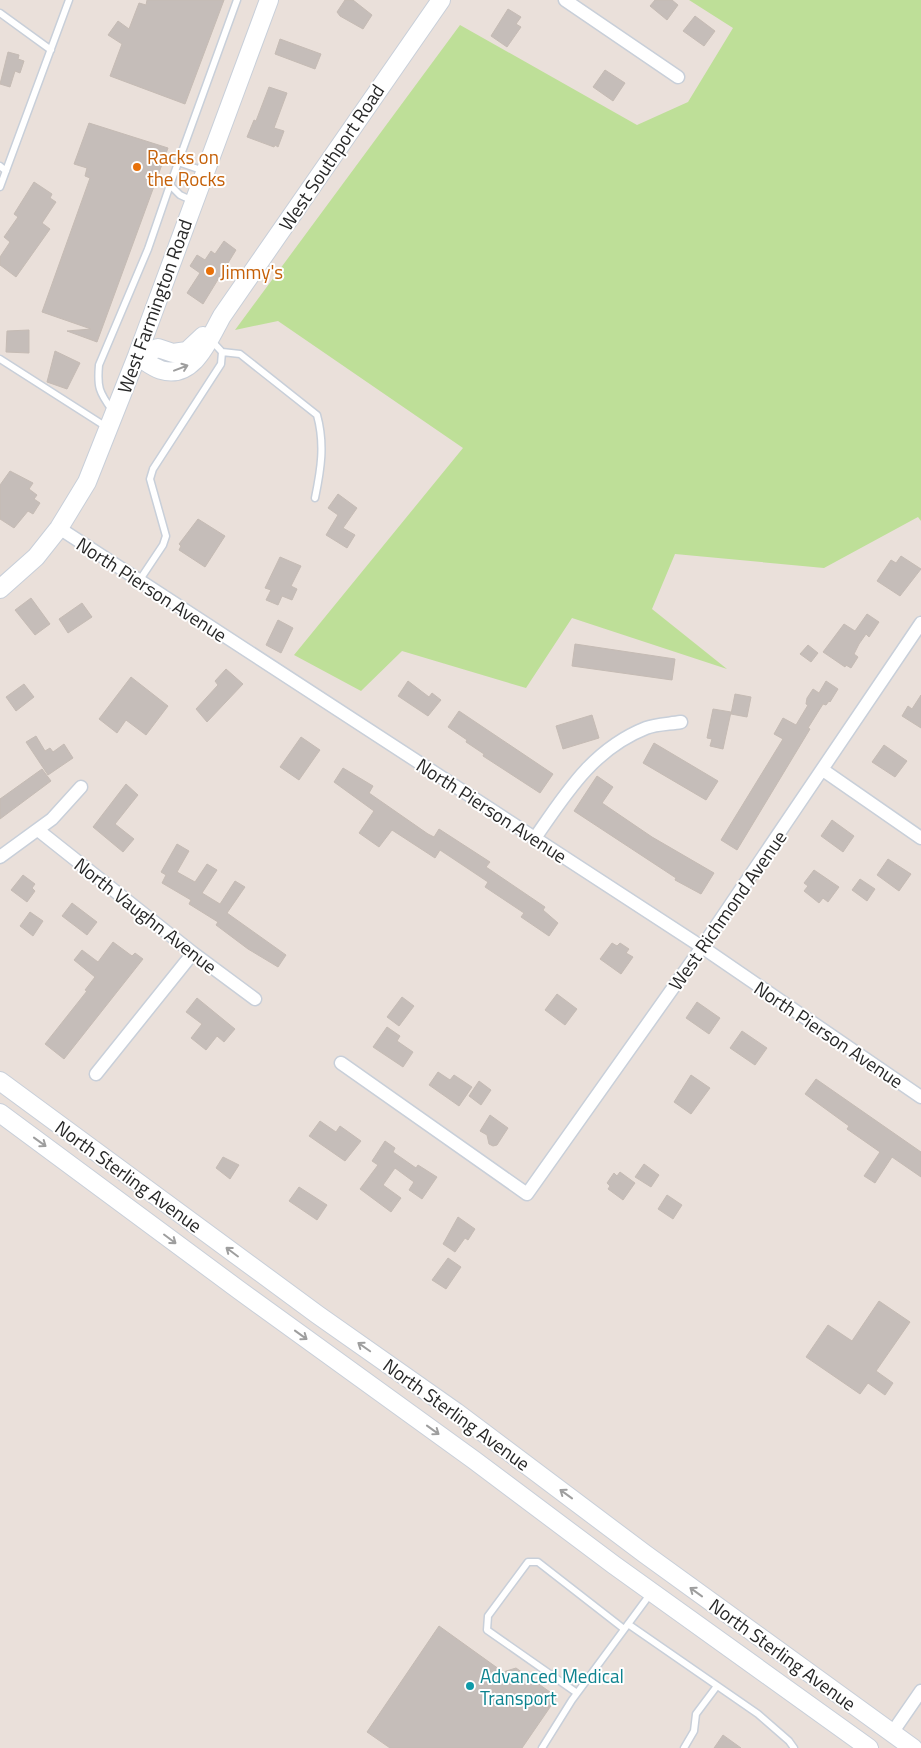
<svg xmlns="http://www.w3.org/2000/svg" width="921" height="1748" font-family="'Titillium Web',sans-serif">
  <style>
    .green { fill: #bedf98 }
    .building { fill: #c5bdb9; stroke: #c5bbb4 }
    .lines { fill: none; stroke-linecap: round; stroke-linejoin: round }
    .lane-casing { stroke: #c8cfd9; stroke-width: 9 }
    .street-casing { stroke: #c8cfd9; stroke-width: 15 }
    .secondary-casing { stroke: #c8cfd9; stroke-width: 20 }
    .lane { stroke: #fff; stroke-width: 6 }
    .street { stroke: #fff; stroke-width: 12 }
    .secondary { stroke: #fff; stroke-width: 18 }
    .oneway { stroke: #9e9e9e }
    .food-dot { fill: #e8710a; stroke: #fff; stroke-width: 2 }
    .culture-dot { fill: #0f9aa8; stroke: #fff; stroke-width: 2 }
    .labels { text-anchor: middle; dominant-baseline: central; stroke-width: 4; stroke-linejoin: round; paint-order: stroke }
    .food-label { font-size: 19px; fill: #c56008; stroke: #fff; text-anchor: start }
    .street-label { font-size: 19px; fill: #282828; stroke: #fff }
    .culture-label { font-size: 19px; fill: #0d838f; stroke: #fff; text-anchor: start }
  </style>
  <rect width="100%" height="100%" fill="#eae0da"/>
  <path class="green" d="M689 0H921V521L918 517 824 568 675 554 652 609 727 669 572 618 526 688 402 651 361 691 294 655 463 448 278 321 235 330 460 25 637 125 688 102 733 28Z"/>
  <path class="building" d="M147 0H224L185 104 110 76 122 44 108 35 118 21 129 29 139 3 146 5Z
    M345 0H353L372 15 363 29 340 16 337 12Z
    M655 0H672L678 5 667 20 650 6Z
    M508 9 521 17 516 24 521 27 507 47 491 36Z
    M695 16 715 31 704 46 683 31Z
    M280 39 321 54 315 69 275 54Z
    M8 52 19 55 18 59 24 61 20 73 15 71 10 87 0 84Z
    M605 70 625 83 613 101 593 87Z
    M269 87 287 93 274 128 284 131 278 147 275 145 274 147 247 137 254 120 256 121Z
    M89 123 168 148 97 342 67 331 91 329 42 312 90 178 85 176 87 168 74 164Z
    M34 182 52 194 50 198 56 202 42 223 50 229 16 277 0 265V257L10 242 4 237 18 217 14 214Z
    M224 241 236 250 203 304 187 293 200 273 190 266 197 255 205 260 211 251 215 254Z
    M29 330V353L6 352 7 331Z
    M55 351 80 363 67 389 47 382Z
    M10 471 33 483 29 489 37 495 34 499 40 503 33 514 28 511 14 528 0 519V485Z
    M338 494 357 508 343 528 355 535 347 548 326 535 338 515 328 508Z
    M198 519 225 536 205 567 179 550 181 546 179 544Z
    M901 556 921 569 900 596 877 581 891 560 896 563Z
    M280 557 301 566 291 586 297 589 292 600 282 596 278 605 266 600 271 590 265 588Z
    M31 598 50 624 35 635 15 610Z
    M82 603 92 617 68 633 59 619Z
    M867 614 879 622 869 637 866 634 859 644 854 654 858 657 851 668 846 665 845 667 823 652 844 624 855 631Z
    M278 620 293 628 281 653 266 645Z
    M575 644 675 659 672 680 572 666Z
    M808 645 818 653 811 662 800 654Z
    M226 669 243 684 207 722 196 709 218 685 215 681Z
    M131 677 168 706 146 735 126 720 117 733 99 719Z
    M408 681 429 697 432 693 441 700 428 716 398 696Z
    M826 681 838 689 830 702 829 701 826 705 823 704 808 728 810 729 737 850 721 840 783 739 774 734 783 718 796 725 808 705 806 704 807 698 813 689 819 693Z
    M24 684 34 697 16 711 6 697Z
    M735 694 751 697 747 717 731 714Z
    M921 695V728L902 716 908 706 912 709Z
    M713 709 731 712 723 749 710 746 712 739 707 738Z
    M459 711 553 774 540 793 483 756 484 754 466 742 467 740 448 727Z
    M592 715 599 738 563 749 556 726Z
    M36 736 45 751 50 748 53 752 64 744 73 758 48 775 26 742Z
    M301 737 320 750 299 780 280 767Z
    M654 743 718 781 706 800 643 763Z
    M884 745 907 761 895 777 872 762Z
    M343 768 373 786 369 793 428 834 434 837 439 829 490 862 486 867 545 907 543 910 558 923 549 936 521 917 524 913 485 887 488 882 440 850 435 858 392 830 379 847 359 833 374 811 334 782Z
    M42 769 51 781 0 819V799Z
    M597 776 613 787 602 803 652 837 714 873 701 894 675 880 676 878 574 811Z
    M126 784 138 795 115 824 134 839 123 852 93 827Z
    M832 820 854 836 843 852 821 836Z
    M177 844 189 851 177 872 195 882 207 864 217 870 202 893 220 904 235 881 245 887 227 913 286 955 278 967 248 949 216 925 218 922 189 904 191 900 162 883 166 875 161 872Z
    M888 859 911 874 899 891 877 875Z
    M814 870 839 887 828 902 823 898 819 903 804 891 808 886 804 883Z
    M23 875 35 884 32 888 35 891 27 902 11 890Z
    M860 879 875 889 867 901 852 890Z
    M72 903 97 922 87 935 62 916Z
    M30 912 43 921 33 936 20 926Z
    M113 942 132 956 135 953 143 959 64 1059 45 1044 87 991 85 990 95 977 74 960 82 950 98 962Z
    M612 943 617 946 620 943 629 949 626 953 633 957 621 974 600 959Z
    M557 994 577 1009 565 1025 545 1010Z
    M402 997 414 1006 399 1026 387 1017Z
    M197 998 235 1029 224 1042 217 1036 206 1050 191 1038 202 1024 186 1012Z
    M697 1002 720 1018 709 1034 686 1018Z
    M387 1027 400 1036 397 1041 413 1052 403 1067 373 1047Z
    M742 1031 767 1048 755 1065 730 1048Z
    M438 1072 450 1080 454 1075 472 1087 459 1106 429 1085Z
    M691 1075 710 1088 691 1114 674 1102Z
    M816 1079 921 1152V1177L892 1157 875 1183 864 1176 880 1152 847 1129 849 1126 805 1094Z
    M479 1081 491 1090 481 1105 469 1096Z
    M490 1115 508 1128 497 1145 493 1146 489 1144 487 1135 480 1131Z
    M320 1121 336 1132 340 1126 361 1141 345 1161 309 1136Z
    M385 1141 395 1148 393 1152 416 1168 418 1165 437 1177 422 1199 409 1190 414 1182 395 1168 383 1185 401 1198 391 1212 360 1189 378 1165 372 1161Z
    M223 1157 239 1165 230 1179 216 1168Z
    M644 1164 659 1175 651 1187 635 1177Z
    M620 1172 635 1183 623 1200 608 1189 610 1186 607 1183 614 1173 617 1176Z
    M299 1187 327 1205 317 1220 289 1201Z
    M667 1195 682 1205 673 1219 658 1209Z
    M458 1217 475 1229 468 1240 465 1238 455 1252 443 1244Z
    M448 1258 461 1267 446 1289 432 1280Z
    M879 1301 910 1322 876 1371 893 1383 885 1395 868 1383 860 1394 806 1357 828 1325 852 1341Z
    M439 1626 503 1672 516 1668 557 1697 522 1748H390L367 1732Z
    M723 1735 741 1748H714Z"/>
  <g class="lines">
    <defs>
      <path id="lane" d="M0 13 51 50
        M178 162 204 171
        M0 166 6 171
        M0 187 69 0
        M193 201 180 195 170 185 237 0
        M222 352 240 354 317 415C325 444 321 469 315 498
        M0 359 108 428
        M112 410C99 392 97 387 99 365L148 249 170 185
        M139 581 163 545 166 536 150 479 153 469 221 364 222 352 211 340
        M628 1624 758 1714 789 1741 794 1748
        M577 1693 487 1630 488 1616 528 1562H538L624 1629
        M542 1748 572 1700 651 1593
        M684 1748 694 1731 696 1714 717 1686"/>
      <path id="street" d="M565 0 678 77
        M59 528 702 947 921 1097
        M823 770 921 838
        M38 830 193 953 255 999
        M535 838C566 793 593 749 646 728 656 724 670 724 681 722
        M0 857 52 819 81 787
        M341 1063 527 1194 702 947 921 623
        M96 1074 193 953
        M892 1733 921 1691"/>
      <path id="secondary" d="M137 356C144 360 152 367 161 370 194 380 209 339 222 316L441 0
        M137 356 158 348 173 353 187 351 203 336
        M0 589 36 557 59 528 87 482 137 356 269 0
        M0 1081 318 1315 456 1412 645 1554 913 1748
        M0 1113 239 1290 474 1460 614 1565 869 1748"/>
    </defs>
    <use href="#lane" class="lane-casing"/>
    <use href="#street" class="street-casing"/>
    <use href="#secondary" class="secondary-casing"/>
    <use href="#lane" class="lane"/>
    <use href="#street" class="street"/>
    <use href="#secondary" class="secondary"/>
  </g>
  <defs><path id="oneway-shaft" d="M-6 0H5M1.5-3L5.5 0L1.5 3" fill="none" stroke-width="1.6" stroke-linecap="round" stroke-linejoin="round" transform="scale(1.25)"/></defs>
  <g class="oneway">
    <use href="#oneway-shaft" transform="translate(181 368) rotate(-21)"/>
    <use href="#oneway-shaft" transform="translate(40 1142) rotate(36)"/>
    <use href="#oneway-shaft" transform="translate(170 1239) rotate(37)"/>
    <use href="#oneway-shaft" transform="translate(232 1252) rotate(-143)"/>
    <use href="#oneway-shaft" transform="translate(301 1335) rotate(36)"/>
    <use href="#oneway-shaft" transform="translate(364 1347) rotate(-145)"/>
    <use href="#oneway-shaft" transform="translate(433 1430) rotate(36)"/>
    <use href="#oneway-shaft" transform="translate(566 1494) rotate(-144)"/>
    <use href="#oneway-shaft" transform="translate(696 1592) rotate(-144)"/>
  </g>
  <g class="food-dot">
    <circle cx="137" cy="167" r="5"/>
    <circle cx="210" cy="271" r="5"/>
  </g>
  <circle class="culture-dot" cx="470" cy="1686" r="5"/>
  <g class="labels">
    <g class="food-label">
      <text x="147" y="156">Racks on<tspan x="147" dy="22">the Rocks</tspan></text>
      <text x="220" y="271">Jimmy's</text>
    </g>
    <g class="street-label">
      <text transform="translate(331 157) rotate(-56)">West Southport Road</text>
      <text transform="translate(154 306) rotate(-70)">West Farmington Road</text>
      <text transform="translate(152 589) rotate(33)">North Pierson Avenue</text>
      <text transform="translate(492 810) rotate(33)">North Pierson Avenue</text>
      <text transform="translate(727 910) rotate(-55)">West Richmond Avenue</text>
      <text transform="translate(146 915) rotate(38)">North Vaughn Avenue</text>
      <text transform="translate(829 1034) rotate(34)">North Pierson Avenue</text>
      <text transform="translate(129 1176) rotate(36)">North Sterling Avenue</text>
      <text transform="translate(457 1414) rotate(36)">North Sterling Avenue</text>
      <text transform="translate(783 1654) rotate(36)">North Sterling Avenue</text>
    </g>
    <g class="culture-label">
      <text x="480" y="1675">Advanced Medical<tspan x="480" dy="22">Transport</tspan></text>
    </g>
  </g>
</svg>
